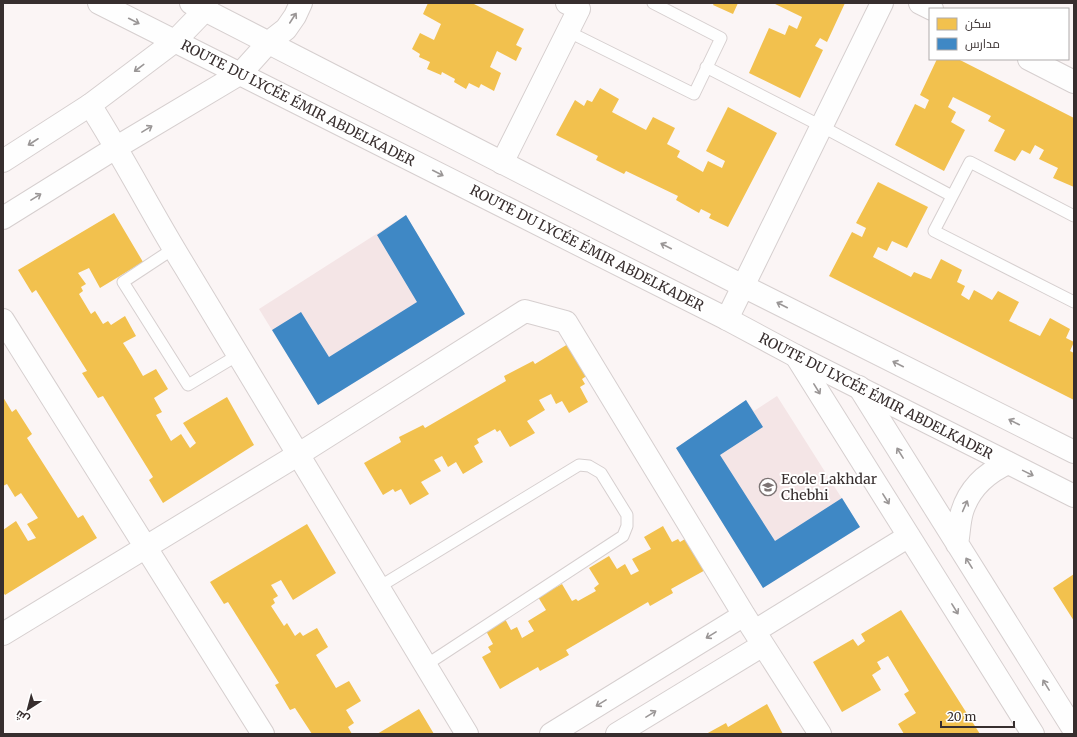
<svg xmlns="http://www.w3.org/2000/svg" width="1077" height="737" font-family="Merriweather,Cairo,serif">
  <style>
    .built { fill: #f4e5e6 }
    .homes { fill: #f2c14e }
    .schools { fill: #3f88c5 }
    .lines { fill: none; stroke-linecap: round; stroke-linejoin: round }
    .lane-casing { stroke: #d6cfcf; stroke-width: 13 }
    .street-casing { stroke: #d6cfcf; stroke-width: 24 }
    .secondary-casing { stroke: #d6cfcf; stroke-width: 24 }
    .lane { stroke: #fefefe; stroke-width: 11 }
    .street { stroke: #fefefe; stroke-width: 22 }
    .secondary { stroke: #fefefe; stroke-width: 22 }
    .oneway { stroke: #9a9696 }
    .labels { text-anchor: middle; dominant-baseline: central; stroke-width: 4; stroke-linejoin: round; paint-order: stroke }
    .street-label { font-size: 14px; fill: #372e2e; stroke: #fff }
    .poi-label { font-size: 14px; fill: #372e2e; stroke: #fff; text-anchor: start }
  </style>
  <rect width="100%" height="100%" fill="#fbf5f5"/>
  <path class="built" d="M406 215 465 314 318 405 259 309Z
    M777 396 860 527 763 588 676 448 746 400 754 411Z"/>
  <path class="homes" d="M428 3H472L524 29 516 45 522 48 516 61 497 51 490 67 501 73 494 91 481 84 479 88 469 83 466 89 454 82 455 79 442 72 441 75 427 69 430 62 419 57 420 54 412 49 420 33 434 40 441 24 423 14Z
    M714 3H738L733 14 713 5Z
    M773 3H845L827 42 820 38 815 46 823 50 800 98 749 73 769 28 785 35 789 25 797 29 802 17Z
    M937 59H958L1074 118V187L1053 178 1058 168 1039 159 1044 150 1035 145 1030 154 1022 150 1015 161 994 151 1005 130 988 121 991 116 953 97 948 107 956 112 951 122 965 130 944 171 895 145 915 104 925 109 929 100 920 95Z
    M600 88 619 99 612 112 646 130 653 117 675 128 667 144 680 151 677 157 703 172 708 161 722 168 725 161 706 151 728 107 777 133 728 227 709 218 711 214 701 209 699 213 676 200 678 196 626 171 624 174 596 160 598 156 556 135 575 100 584 106 587 100 592 102Z
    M878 182 928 207 907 248 892 241 887 251 878 247 873 257 911 277 914 272 931 279 941 259 962 270 957 282 965 286 961 295 969 300 974 290 992 300 998 291 1019 302 1009 321 1040 336 1050 318 1070 329 1066 338 1074 342 1070 351 1074 353V400L829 276 852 232 862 237 866 228 856 223Z
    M114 213 143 262 100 288 89 268 78 273 86 284 81 287 83 291 79 294 91 314 95 311 103 324 108 321 111 325 125 316 136 336 123 343 132 357 143 376 156 369 168 389 154 398 162 412 156 415 171 441 181 434 190 448 196 443 183 423 227 397 254 445 163 503 149 480 153 477 103 396 98 398 82 373 87 371 36 290 32 293 18 270Z
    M573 341 591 373 582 379 585 384 580 387 588 402 569 413 562 401 556 404 551 394 539 400 545 410 527 421 535 433 510 447 500 430 497 432 495 429 477 439 479 443 474 446 483 462 463 474 456 462 448 467 442 456 434 460 441 471 421 482 429 494 410 505 401 489 395 492 393 489 383 495 364 463 401 442 399 437 423 425 425 428 506 381 504 376 533 361 535 364Z
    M3 397 12 412 16 409 32 434 27 438 78 518 83 515 97 538 5 595 3 592V530L16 521 28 541 36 538 27 524 38 518 21 493 15 497 7 484 3 486Z
    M307 524 336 573 293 600 281 580 271 585 278 596 273 599 275 603 271 606 284 626 287 623 295 636 300 632 303 636 317 628 328 647 316 655 336 688 349 681 361 701 346 710 354 723 348 727 352 734H312L295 708 290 710 275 685 279 683 228 602 224 604 210 582Z
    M663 526 672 542 678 539 680 542 690 536 709 568 671 589 673 593 650 606 648 602 566 650 569 655 540 671 538 667 500 689 482 657 491 652 488 647 493 644 485 629 504 617 511 630 517 627 522 638 534 631 528 621 546 610 538 597 562 584 572 601 576 599 578 601 596 591 594 588 599 584 589 568 609 556 617 569 625 564 631 575 639 571 632 559 651 549 644 537Z
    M1074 574V621L1053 588Z
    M901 610 980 734H904L898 724 916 713 904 694 909 691 888 656 877 662 881 669 872 675 881 690 842 712 813 662 853 639 858 646 865 641 861 634Z
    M767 704 783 734H706L726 723 728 727Z
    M419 709 434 734H377Z"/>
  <path class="schools" d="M406 215 465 314 318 405 272 330 301 312 329 357 417 302 377 235Z
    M746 400 763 427 720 455 775 541 842 498 860 527 763 588 676 448Z"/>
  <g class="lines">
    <defs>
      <path id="lane" d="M567 31 694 94 721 38 653 3
        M706 67 821 126 952 196
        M1074 216 970 162 934 231 1074 302
        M173 249 123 282 188 385 238 355
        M379 587 579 465 589 466 601 473 627 515V526L623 536 426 665"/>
      <path id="street" d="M920 3 932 9
        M1029 59 1074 82
        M90 105C124 158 152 214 185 267 279 423 374 578 467 734
        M502 163 579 9 567 3
        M727 319 882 3
        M3 320 263 734
        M796 356 1033 734
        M859 387 1074 730
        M957 544C959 534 959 522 962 512 969 489 986 473 1008 463
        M755 631 909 536
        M3 634 299 454 525 311 566 322 744 615 820 734
        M551 734 744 615
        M617 734 763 645"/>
      <path id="secondary" d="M99 3 727 319 796 356 1074 496
        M191 3 743 286 1074 452
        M3 161 90 105 175 41 205 10 207 3
        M3 218 117 147 241 73 268 43 286 29 295 16 301 3"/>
    </defs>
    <use href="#lane" class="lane-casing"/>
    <use href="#street" class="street-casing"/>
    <use href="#secondary" class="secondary-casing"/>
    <use href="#lane" class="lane"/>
    <use href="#street" class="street"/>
    <use href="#secondary" class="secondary"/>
  </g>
  <defs><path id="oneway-shaft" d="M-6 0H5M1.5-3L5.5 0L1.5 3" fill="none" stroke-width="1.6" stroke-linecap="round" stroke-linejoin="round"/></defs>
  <g class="oneway">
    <use href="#oneway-shaft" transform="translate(293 18) rotate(-57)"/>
    <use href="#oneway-shaft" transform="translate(134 21) rotate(27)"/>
    <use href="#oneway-shaft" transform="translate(139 68) rotate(143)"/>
    <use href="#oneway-shaft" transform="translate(147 129) rotate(-31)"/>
    <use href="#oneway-shaft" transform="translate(33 142) rotate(147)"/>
    <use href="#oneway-shaft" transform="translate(438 173) rotate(27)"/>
    <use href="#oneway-shaft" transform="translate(36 197) rotate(-32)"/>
    <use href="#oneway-shaft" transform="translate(666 246) rotate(-153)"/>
    <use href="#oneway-shaft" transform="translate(782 305) rotate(-153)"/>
    <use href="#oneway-shaft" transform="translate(898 364) rotate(-153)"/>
    <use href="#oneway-shaft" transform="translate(817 389) rotate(58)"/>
    <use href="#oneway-shaft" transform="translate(1014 422) rotate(-153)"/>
    <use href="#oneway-shaft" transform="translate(900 453) rotate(-122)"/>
    <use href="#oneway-shaft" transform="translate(1028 473) rotate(26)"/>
    <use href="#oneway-shaft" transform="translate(886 499) rotate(58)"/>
    <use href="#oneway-shaft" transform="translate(965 506) rotate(-66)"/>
    <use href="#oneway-shaft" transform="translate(969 563) rotate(-122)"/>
    <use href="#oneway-shaft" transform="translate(955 609) rotate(58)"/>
    <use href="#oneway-shaft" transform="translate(711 635) rotate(148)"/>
    <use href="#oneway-shaft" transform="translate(1046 685) rotate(-122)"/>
    <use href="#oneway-shaft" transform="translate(601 703) rotate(148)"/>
    <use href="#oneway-shaft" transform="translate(651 714) rotate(-32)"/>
  </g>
  <defs>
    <symbol id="school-ring" viewBox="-11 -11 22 22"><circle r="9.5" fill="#fff" stroke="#7c7474" stroke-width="1.5"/><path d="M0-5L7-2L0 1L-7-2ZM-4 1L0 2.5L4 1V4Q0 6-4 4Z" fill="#7c7474"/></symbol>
  </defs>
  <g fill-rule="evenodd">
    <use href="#school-ring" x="758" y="477" width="20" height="20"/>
  </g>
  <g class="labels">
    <g class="street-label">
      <text transform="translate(298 103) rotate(27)">ROUTE DU LYCÉE ÉMIR ABDELKADER</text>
      <text transform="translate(587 248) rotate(27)">ROUTE DU LYCÉE ÉMIR ABDELKADER</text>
      <text transform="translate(876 396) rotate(27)">ROUTE DU LYCÉE ÉMIR ABDELKADER</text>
    </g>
    <g class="poi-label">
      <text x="781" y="479">Ecole Lakhdar<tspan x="781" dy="16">Chebhi</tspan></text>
    </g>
  </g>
  <rect width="1077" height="737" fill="none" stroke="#372e2e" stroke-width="8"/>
  <rect x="929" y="8" width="140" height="52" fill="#ffffff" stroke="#afabab"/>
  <rect x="937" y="18" width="20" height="12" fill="#f2c14e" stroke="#afabab"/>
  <text x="965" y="28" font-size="12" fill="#372e2e">سكن</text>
  <rect x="937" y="38" width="20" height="12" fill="#3f88c5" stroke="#afabab"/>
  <text x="965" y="48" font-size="12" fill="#372e2e">مدارس</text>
  <g transform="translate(28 709) rotate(216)" stroke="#ffffff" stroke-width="3" paint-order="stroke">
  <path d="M0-3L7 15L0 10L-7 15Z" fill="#372e2e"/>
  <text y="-6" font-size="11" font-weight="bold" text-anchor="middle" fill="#372e2e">ش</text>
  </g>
  <path d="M941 721v6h73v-6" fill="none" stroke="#372e2e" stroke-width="2"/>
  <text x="947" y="721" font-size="12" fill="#372e2e" stroke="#ffffff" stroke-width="3" paint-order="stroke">20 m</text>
</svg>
